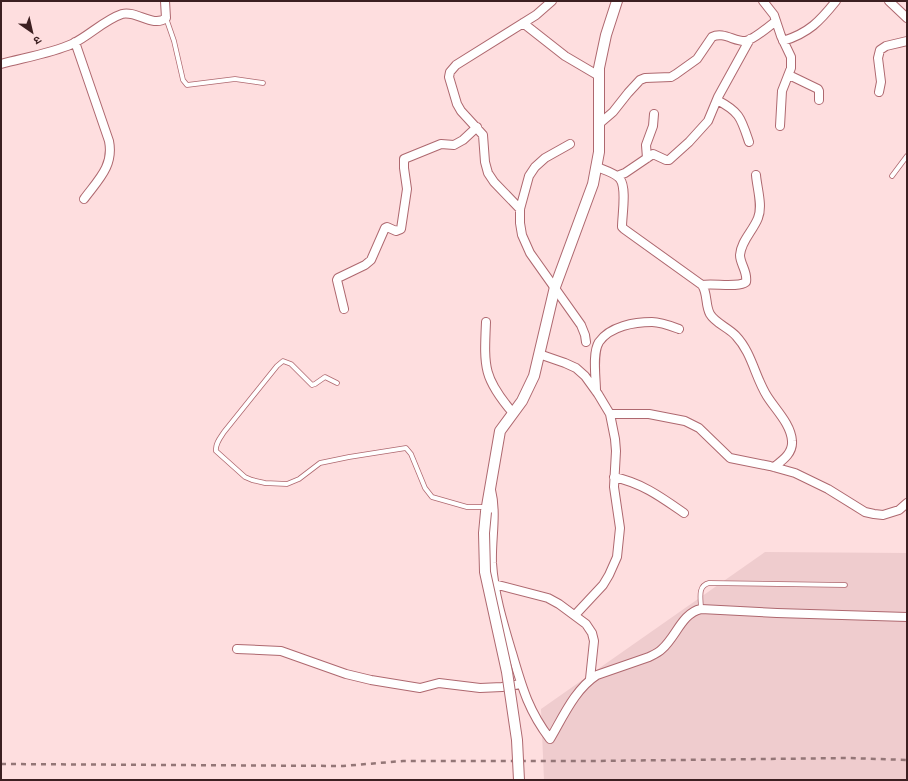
<svg xmlns="http://www.w3.org/2000/svg" width="908" height="781" font-family="'Public Sans','Noto Sans Devanagari',sans-serif">
  <style>
    .built { fill: #efccce }
    .lines { fill: none; stroke-linecap: round; stroke-linejoin: round }
    .service-casing { stroke: #ae686f; stroke-width: 5.5 }
    .minor-casing { stroke: #ae686f; stroke-width: 10 }
    .tertiary-casing { stroke: #ae686f; stroke-width: 12 }
    .service { stroke: #fff; stroke-width: 4 }
    .minor { stroke: #fff; stroke-width: 8 }
    .tertiary { stroke: #fff; stroke-width: 10 }
    .rail { stroke: #947677; stroke-width: 2.5; stroke-dasharray: 5 5; stroke-linecap: butt }
    .tertiary-bridge-casing { stroke: #ae686f; stroke-width: 12; stroke-linecap: butt }
    .tertiary-bridge { stroke: #fff; stroke-width: 10 }
  </style>
  <rect width="100%" height="100%" fill="#fededf"/>
  <path class="built" d="M765 552 907 553V780H544L541 709Z"/>
  <g class="lines">
    <defs>
      <path id="service" d="M166 18 174 41 183 80 187 85 235 79 263 83
        M892 176 907 156
        M337 383 325 377 315 384 312 385 291 364 283 361 277 366 224 432C220 438 215 444 216 451L245 477 252 480 265 483 287 484 299 479 320 463 349 457 406 448 411 454 425 488 432 497 467 507H487
        M701 609C701 599 697 586 709 583L845 585"/>
      <path id="minor" d="M763 1 774 15 781 36 791 57V68L782 91 780 126
        M889 1 907 18
        M523 23 565 56 599 76
        M783 41C809 33 820 21 836 1
        M75 42 109 141C114 166 98 180 84 199
        M1 64C23 58 52 53 72 44 89 36 104 20 122 14 136 10 153 28 166 18L165 1
        M789 75 818 89 819 91V100
        M879 92 881 82 878 58 880 50 886 46 907 41
        M717 100C740 112 741 118 749 142
        M599 124 613 112 628 93 640 80 645 78 671 77 676 74 697 59 712 37C723 31 735 42 746 41 755 39 769 26 776 21
        M570 144 545 158 535 167 529 176 520 209V223L522 235 530 253 581 325 585 335 586 342
        M647 158 646 145 653 126 654 114
        M597 167C604 170 616 173 620 179 627 188 622 215 622 227L624 229 702 285C708 294 705 305 710 314 715 323 729 328 736 336 752 353 755 377 767 396 775 409 791 424 792 441 793 453 783 460 774 467
        M617 176 625 173 653 154 666 160H669L689 142 708 121 718 97 750 39
        M520 209 494 182 488 173 485 162 483 135 461 111 457 104 449 77 450 72 456 65 536 15 552 1
        M702 285C714 283 738 288 746 282 748 272 740 264 740 255 741 241 753 231 758 218 763 206 757 188 756 175
        M344 309 337 280 338 278 365 265 371 260 385 228 387 227 396 231 401 229 407 189 404 168V159L441 144 454 145 463 140 477 127
        M486 322C484 367 483 378 513 413
        M539 354 565 363 576 368 585 376 598 394 610 414 615 439 616 451 614 487 620 528 617 557 609 575 603 585 575 615
        M596 391C596 378 592 353 599 342 610 326 635 322 652 322 661 322 671 326 679 329
        M610 414H649L685 421 699 428 730 458 770 466 795 473 828 489 865 512 874 514 883 515 899 510 907 503
        M614 477C642 483 661 497 684 513
        M491 490C497 514 491 539 492 563 494 594 503 623 512 653 522 687 528 710 550 739 563 717 575 689 597 675L649 657C653 655 658 653 662 649 676 637 682 613 701 609L777 613 907 617
        M494 584 548 598 559 604 586 624 592 633 594 641 590 679
        M237 649 281 651 346 674 371 680 420 688 439 683 480 688 502 687 521 684"/>
      <path id="tertiary" d="M486 512 500 431 522 401 534 376 555 287 593 184 599 152V68L606 35 617 1"/>
    </defs>
    <use href="#service" class="service-casing"/>
    <use href="#minor" class="minor-casing"/>
    <use href="#tertiary" class="tertiary-casing"/>
    <use href="#service" class="service"/>
    <use href="#minor" class="minor"/>
    <use href="#tertiary" class="tertiary"/>
    <path class="rail" d="M1 764 343 766 403 761H591L850 758 907 760"/>
    <defs>
      <path id="tertiary-bridge" d="M486 512 484 533 485 572 507 672 517 740 519 780"/>
    </defs>
    <use href="#tertiary-bridge" class="tertiary-bridge-casing"/>
    <use href="#tertiary-bridge" class="tertiary-bridge"/>
  </g>
  <rect width="908" height="781" fill="none" stroke="#3c1f21" stroke-width="4"/>
  <g transform="translate(32 32) rotate(146)" stroke="#fededf" stroke-width="3" paint-order="stroke">
  <path d="M0-3L7 15L0 10L-7 15Z" fill="#3c1f21"/>
  <text y="-6" font-size="11" font-weight="bold" text-anchor="middle" fill="#3c1f21">उ</text>
  </g>
</svg>
